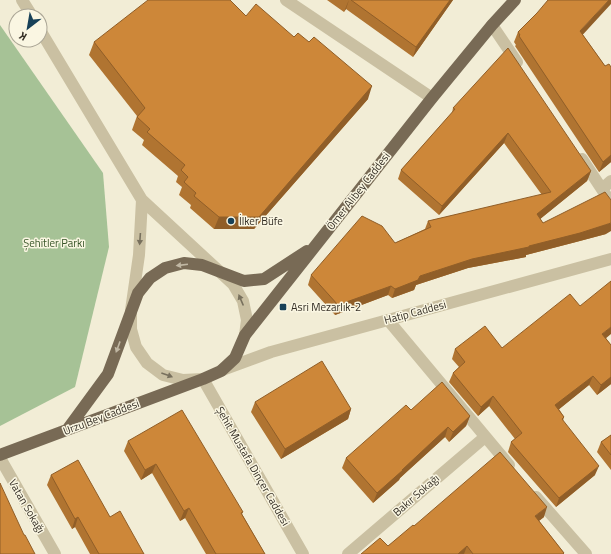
<svg xmlns="http://www.w3.org/2000/svg" width="611" height="554" font-family="'Titillium Web',sans-serif">
  <style>
    .green { fill: #a6c296 }
    .lines { fill: none; stroke-linecap: round; stroke-linejoin: round }
    .minor { stroke: #cac0a2; stroke-width: 12 }
    .major { stroke: #786a55; stroke-width: 12 }
    .wall { fill: #b07431 }
    .shaded-wall { fill: #905e28 }
    .building { fill: #cd8739; stroke: #905e28 }
    .oneway { fill: #78705d }
    .oneway2 { fill: #c0b7a3 }
    .poi-dot { fill: #184158; stroke: #faf6e2; stroke-width: 1.5 }
    .labels { text-anchor: middle; dominant-baseline: central; stroke-width: 3; stroke-linejoin: round; paint-order: stroke }
    .street-label { font-size: 11px; fill: #342e25; stroke: #faf6e2 }
    .poi-label { font-size: 11px; fill: #342e25; stroke: #faf6e2; text-anchor: start }
    .park-label { font-size: 11px; fill: #375427; stroke: #faf6e2 }
  </style>
  <rect width="100%" height="100%" fill="#f2edd6"/>
  <path class="green" d="M0 25 103 173 109 247 75 387 0 426Z"/>
  <g class="lines">
    <path class="minor" d="M22 0 32 16
      M286 0 432 98
      M492 25 517 62
      M40 30 142 200 233 284 243 301 247 320 245 335
      M582 159 611 203
      M602 189 611 181
      M142 200 139 255 131 310V329L136 347 147 363 163 375 183 380 203 379 303 554
      M388 320 509 465
      M222 370 271 352 611 259
      M0 458 55 554
      M536 497 586 554
      M348 554 485 437"/>
    <path class="major" d="M67 430 108 374 138 293 150 278 165 268 184 263 202 265 244 281 264 279 307 251
      M0 455 203 379 221 371 235 358 245 335 432 98 492 25 515 0"/>
  </g>
  <path class="wall" d="M327 0H453L413 57 346 9 344 12Z
    M537 13 583 35 605 66 611 67V162L599 172 515 46 516 45 514 42 518 32Z
    M246 16 368 99 254 229H214L190 208 191 205 179 195 182 187 176 182 178 176 142 145 144 140 132 130 137 116 89 55 94 42Z
    M453 108 591 171 587 181 540 219 543 223 606 234 576 242 526 255V257L468 268 416 285 414 290 392 298 388 295 335 315 308 285 311 275 395 243 425 229 428 221 542 195 504 143 439 215 398 179 401 170 452 113Z
    M606 338 611 345V384L597 395 589 385 559 409 564 417 563 421 595 475 556 507 508 452 511 442 515 439 489 406 478 416 449 382 453 373 459 367 452 359 455 349 502 348Z
    M255 402 351 409 348 419 281 459 251 412Z
    M411 410 470 416 466 426 449 442 445 437 400 478 399 480 373 503 342 468 346 458Z
    M611 435V470L597 452 601 442Z
    M128 441 243 512 242 514 265 554H206L185 518 180 521 152 473 141 480 124 451Z
    M51 475 110 517 144 554H90L75 527 72 529 47 485Z
    M544 517 539 521 564 553 563 554H361L388 546 414 526Z"/>
  <path class="shaded-wall" d="M349 0 346 9 344 12 348 2Z
    M450 0H453L413 57 416 47Z
    M609 0H611V4L577 41 580 31Z
    M372 86 368 99 254 229H214L219 217Z
    M508 133 504 143 439 215 442 206Z
    M611 155V162L599 172 603 162Z
    M591 171 587 181 534 224 537 214Z
    M611 223V231L606 234 576 242 526 255V257L468 268 416 285 414 290 392 298 395 289 420 276 472 259 529 246Z
    M391 286 388 295 335 315 338 305Z
    M611 327V334L599 344 602 334Z
    M593 376 589 385 552 415 555 405Z
    M611 377V384L597 395 601 385Z
    M493 396 489 406 478 416 481 407Z
    M351 409 348 419 281 459 285 449Z
    M470 416 466 426 449 442 453 432Z
    M448 427 445 437 400 478 399 480 373 503 377 493Z
    M156 464 152 473 141 480 145 470Z
    M599 466 595 475 556 507 559 498Z
    M547 507 544 517 532 526 535 516Z
    M189 508 185 518 180 521 184 511Z
    M78 517 75 527 72 529 75 519Z
    M467 546 464 554H458Z"/>
  <path class="building" d="M148 0H230L246 16 256 4 294 37 298 33 309 42 314 37 372 86 259 217H219L194 196 196 193 184 182 188 177 181 170 185 165 147 132 150 129 137 117 145 108 94 42Z
    M351 0H450L416 47Z
    M548 0H609L580 31 605 66 609 64 611 67V155L603 162 519 36 520 35 518 32 537 13Z
    M508 48 591 171 537 214 543 223 605 192 611 200V223L580 233 529 246V247L472 259 420 276 418 280 395 289 391 286 338 305 311 275 362 216 382 226 395 243 431 227 428 221 551 192 508 133 442 206 401 170 455 109 453 108Z
    M611 281V327L602 334 611 345V377L601 385 593 376 555 405 564 417 562 419 599 466 559 498 511 442 522 433 493 396 481 407 453 373 465 362 455 349 485 326 502 348 570 294 580 306Z
    M322 361 351 409 285 449 255 402Z
    M442 382 470 416 453 432 448 427 402 470H403L377 493 346 458 406 405 411 410Z
    M182 410 243 512 241 513 265 554H216L189 508 184 511 156 464 145 470 128 441Z
    M611 435V455L601 442Z
    M500 452 547 507 535 516 564 553 563 554H473L467 546 458 554H361L380 538 388 546 413 525 414 526Z
    M78 460 110 517 120 511 144 554H99L78 517 75 519 51 475Z
    M0 483 24 535H25L35 554H0Z"/>
  <defs><path id="oneway-solid" d="M-6-.8H1V-3.2L6.5 0L1 3.2V.8H-6Z"/></defs>
  <g class="oneway">
    <use href="#oneway-solid" transform="translate(140 239) rotate(94)"/>
    <use href="#oneway-solid" transform="translate(241 300) rotate(-113)"/>
    <use href="#oneway-solid" transform="translate(167 375) rotate(20)"/>
  </g>
  <g class="oneway2">
    <use href="#oneway-solid" transform="translate(182 265) rotate(173)"/>
    <use href="#oneway-solid" transform="translate(118 347) rotate(110)"/>
  </g>
  <g class="poi-dot">
    <circle cx="231" cy="221" r="4"/>
    <rect x="279" y="303" width="8" height="8" rx="2"/>
  </g>
  <g class="labels">
    <g class="street-label">
      <text transform="translate(358 191) rotate(-52)">Ömer Alibey Caddesi</text>
      <text transform="translate(415 312) rotate(-15)">Hatip Caddesi</text>
      <text transform="translate(101 417) rotate(-21)">Urzu Bey Caddesi</text>
      <text transform="translate(253 466) rotate(60)">Şehit Mustafa Dinçer Caddesi</text>
      <text transform="translate(416 495) rotate(-41)">Bakır Sokağı</text>
      <text transform="translate(27 506) rotate(60)">Vatan Sokağı</text>
    </g>
    <g class="poi-label">
      <text x="239" y="221">İlker Büfe</text>
      <text x="291" y="307">Asri Mezarlık-2</text>
    </g>
    <g class="park-label">
      <text x="54" y="243">Şehitler Parkı</text>
    </g>
  </g>
  <g transform="translate(28 28) rotate(211)"><circle r="19" fill="#faf6e2" stroke="#aba696"/>
  <path d="M0-3L7 15L0 10L-7 15Z" fill="#184158"/>
  <text y="-6" font-size="11" font-weight="bold" text-anchor="middle" fill="#342e25">K</text>
  </g>
</svg>
